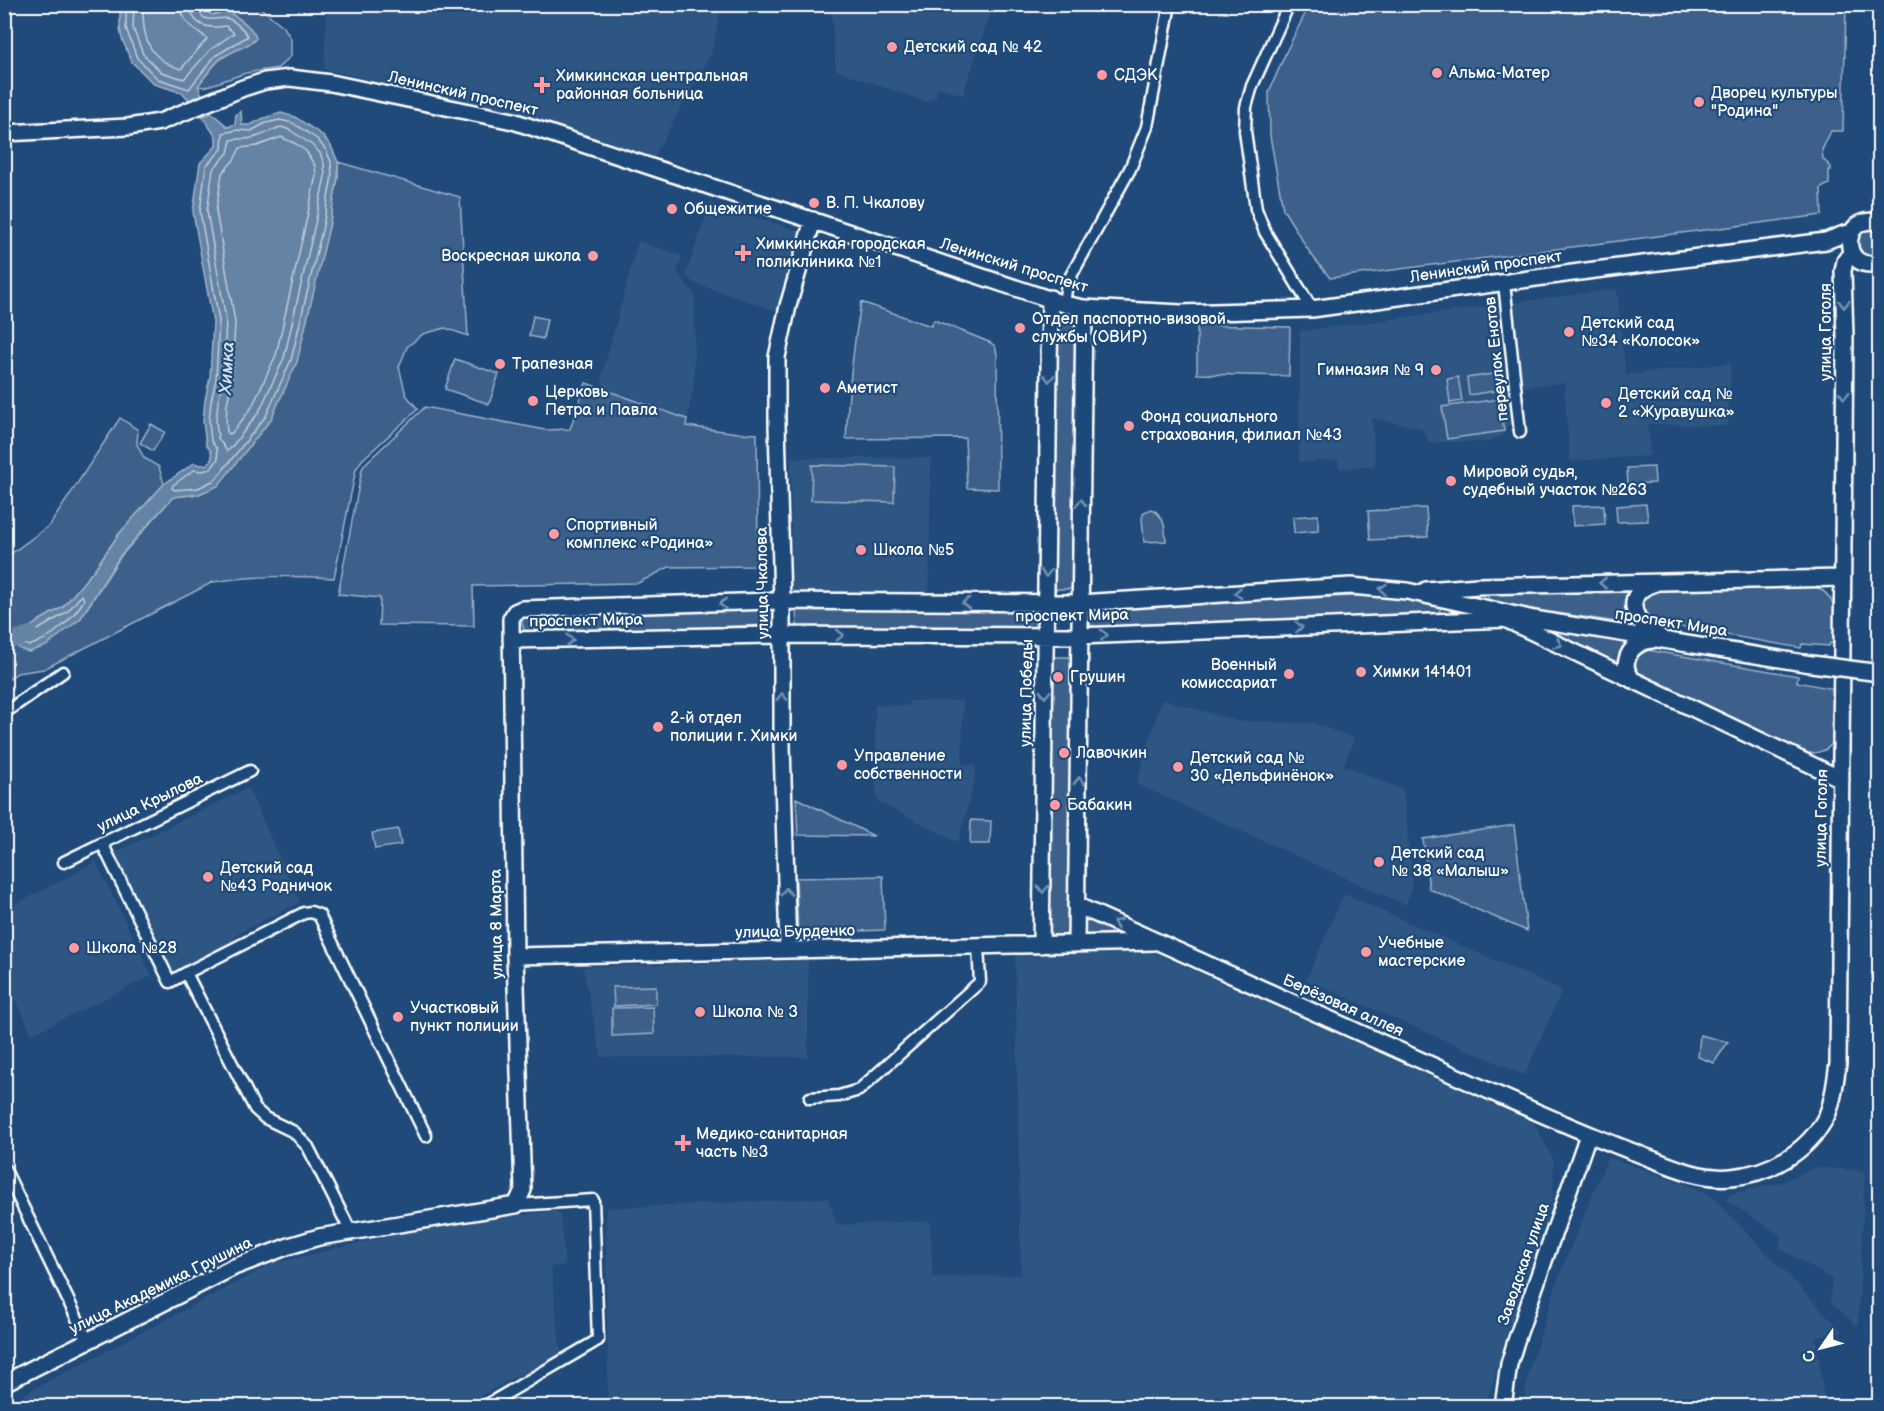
<svg xmlns="http://www.w3.org/2000/svg" width="1884" height="1411" font-family="'Balsamiq Sans',sans-serif">
  <style>
    .built { fill: #2e5683 }
    .green { fill: #3c618b; stroke: #9eb0c5; stroke-width: 1.5 }
    .water { fill: #6583a4; stroke: #a3b5c8; stroke-width: 1.5 }
    .lines { fill: none; stroke-linecap: round; stroke-linejoin: round }
    .shore { stroke: #c1cddb; stroke-width: 1.5 }
    .river { stroke: #6583a4; stroke-width: 16 }
    .street-casing { stroke: #fff; stroke-width: 15 }
    .secondary-casing { stroke: #fff; stroke-width: 20 }
    .street { stroke: #1f4a7a; stroke-width: 10 }
    .secondary { stroke: #1f4a7a; stroke-width: 15 }
    .secondary-bridge-casing { stroke: #fff; stroke-width: 20; stroke-linecap: butt }
    .secondary-bridge { stroke: #1f4a7a; stroke-width: 15 }
    .oneway { stroke: #7992af }
    .poi-dot { fill: #ff9aa2; stroke: #1f4a7a; stroke-width: 2 }
    .labels { text-anchor: middle; dominant-baseline: central; stroke-width: 4.5; stroke-linejoin: round; paint-order: stroke }
    .poi-label { font-size: 16px; fill: #fff; stroke: #1f4a7a; text-anchor: start }
    .street-label { font-size: 16px; fill: #fff; stroke: #1f4a7a }
    .water-label { font-size: 18px; font-style: italic; fill: #d8e0e8; stroke: #1f4a7a }
  </style>
  <rect width="100%" height="100%" fill="#1f4a7a"/>
  <filter id="ink" filterUnits="userSpaceOnUse"><feTurbulence type="fractalNoise" baseFrequency=".0167" numOctaves="2"/><feDisplacementMap in="SourceGraphic" scale="12" xChannelSelector="R" yChannelSelector="G"/><feConvolveMatrix kernelMatrix="1 2 1 2 8 2 1 2 1" color-interpolation-filters="sRGB"/></filter>
  <g filter="url(#ink)">
    <path class="built" d="M327 5H722L711 54 651 162 515 114 324 69Z
      M831 5V4L993 5 963 95 938 87 936 97 926 102 836 70Z
      M710 203 800 231 777 311 693 283 686 274Z
      M638 241 682 256 677 272 695 295 694 386 687 419 605 390 601 379Z
      M1617 289 1626 375 1731 363 1728 426 1648 424 1650 456 1570 461 1564 383 1522 387 1512 303Z
      M1497 305 1510 422 1503 435 1489 442H1429L1421 428 1372 418 1375 466 1339 469 1338 460 1299 462 1300 331Z
      M791 458H931L929 593H792Z
      M1162 699 1237 721 1313 723 1354 738 1344 765 1403 790 1412 873 1411 890 1406 905 1136 784Z
      M909 701H963L962 765H975V779L958 842 879 802 876 793 875 705 908 706Z
      M248 788 300 902 237 934 233 941 172 971 114 853Z
      M96 862 152 976 32 1034 5 977V950L13 945 5 929V910Z
      M1344 894 1562 990 1525 1075 1306 980Z
      M1142 947 1534 1123 1554 1161 1553 1200 1506 1336 1490 1393 1486 1399V1406H608L606 1208 828 1198 837 1225 930 1221 933 1277 1021 1275 1015 951Z
      M808 960V1057H601L583 967Z
      M1608 1157 1709 1193 1843 1332 1816 1337 1825 1406H1523L1530 1367 1559 1276Z
      M1815 1167 1865 1171 1858 1327 1830 1301 1832 1279 1779 1248 1781 1236 1726 1200 1730 1194 1780 1183Z
      M555 1211 560 1215 565 1265 551 1267 561 1354 541 1367 508 1380 464 1406H5V1404L274 1263 428 1227Z"/>
    <path class="green" d="M1310 4 1846 5 1843 131H1831L1822 150 1823 159 1831 167V170H1829V184L1821 188 1822 215 1330 278 1310 253 1283 209 1270 136 1269 92 1286 52Z
      M203 5H257L284 27 291 39V56L278 68 246 73 205 87 197 86 219 60 236 49 253 42 228 12 212 15 205 10Z
      M338 162 460 197 468 336 445 328 423 334 407 347 399 367 406 395 418 409 362 460 356 469 334 578C293 576 254 575 213 582L44 669 17 673 5 682 4 559 50 525 120 418 138 430 137 444 144 458 159 467 164 484 119 534 94 570 63 607 42 619 12 640 80 619 121 556 173 497 199 494 218 485 271 419 329 227 338 177Z
      M1865 229H1875L1879 231V254C1870 259 1864 257 1857 249V236Z
      M861 302 931 326 934 320 989 342 995 346 997 354 998 489 967 488 965 438 846 439C848 393 853 348 861 302Z
      M533 316 547 319 543 339 529 336Z
      M1058 316H1073L1077 322 1073 589H1050L1054 322Z
      M1197 325 1290 327 1289 376 1197 374Z
      M455 359 499 374 489 404 445 389Z
      M1499 373 1501 390 1469 395 1467 378Z
      M1458 377 1462 401 1450 403 1447 379Z
      M586 383 687 419 686 426 738 433 757 434 758 566 669 567 638 583 473 586 474 626 379 625 380 598 338 594 362 469 365 464 425 407 545 430 570 429Z
      M1499 399 1504 431 1447 439 1442 407Z
      M151 424 165 432 153 451 140 443Z
      M812 465 895 467 894 502 811 500Z
      M1654 467 1655 483 1628 484 1627 468Z
      M1646 504 1648 521 1617 522 1616 506Z
      M1604 505 1605 524 1573 526 1572 506Z
      M1426 508 1428 537 1370 540 1368 511Z
      M1152 509C1165 517 1165 527 1166 541L1144 542 1142 518 1144 512Z
      M1318 515V531L1294 533 1293 517Z
      M1811 585C1840 594 1836 620 1837 644L1830 643 1829 646 1802 644 1801 648 1670 625 1661 630C1642 619 1633 609 1651 589Z
      M1630 589C1627 606 1621 606 1632 623L1631 624 1490 603 1487 600 1489 592Z
      M1379 595 1438 605 1440 607V611L1437 613 1100 628 1091 625 1089 621V610L1095 607Z
      M796 605 1035 607V630H797Z
      M769 608 770 625 527 634C521 625 520 621 527 613L557 612 558 626 575 625V615Z
      M1535 628 1631 642 1623 667Z
      M1647 650 1798 676 1797 682 1834 689V741C1827 753 1812 755 1799 752L1638 677 1633 665 1636 657Z
      M1049 657H1071L1069 932 1064 935H1052L1047 931Z
      M796 798 874 836 798 835Z
      M971 820 991 821 990 844H970Z
      M1514 825 1527 931 1429 889 1423 839Z
      M398 829 401 845 375 849 372 833Z
      M883 876 885 930 798 933 796 878Z
      M1089 916 1111 926 1110 937H1083L1082 925Z
      M656 986V1004L614 1006 613 987Z
      M653 1007 654 1034 612 1036V1008Z
      M1700 1035 1728 1042 1714 1063 1698 1057Z"/>
    <path class="water" d="M120 5H203L205 10 212 15 228 12C239 18 252 26 256 38 250 47 229 51 219 60 211 67 204 78 198 86L204 99 192 104 183 93 154 84 132 62 122 39 120 29Z
      M241 111 242 125H250L264 118 281 113 295 117 322 135 331 146 338 162V177L329 227 297 362 271 419 218 486 199 494 173 497 120 556 80 619 46 646 29 652 20 649 12 640 42 619 63 607 94 570 119 534 164 484 194 463 201 465 208 464 212 458 211 451 206 445 203 421 205 400 210 378 213 322 193 212 200 163 216 146V137L202 116 212 113 228 127 235 124 236 115Z"/>
    <g class="lines">
      <path class="shore" d="M126 4V28L137 58 158 79 189 89 215 56 248 36C244 30 236 22 229 19 217 15 201 29 198 4
        M134 4 133 28 143 54 161 72 184 79 210 50 234 33 226 26C208 29 192 27 190 4
        M143 4C142 36 147 59 181 69L207 39C195 27 182 26 181 4
        M280 120 293 123 317 139 326 150 331 162 332 176 323 226 291 360 266 416 215 480 198 488 174 490 172 488 173 485 194 470 202 471 211 469 218 459 217 449 211 441 209 421 211 401 216 379 219 321 200 211 206 166 222 149 223 133 238 130 251 131 266 123Z
        M281 127 290 130 312 145 320 153 324 164 325 176 315 224 284 358 259 412 230 449 227 451 218 438 216 421 218 402 223 379 226 320 207 211 213 169 228 153 231 140C238 138 244 140 252 138 262 136 271 130 281 127Z
        M281 137 296 144 306 151 315 166 316 175 306 222 276 355 252 407 232 433 229 434 227 432 226 421 227 404 232 380 235 322 216 211 222 173 234 160 240 148 257 146Z
        M82 595 84 600C72 620 52 638 29 646L22 643 23 639 67 612Z"/>
      <path class="river" d="M4 644 12 640 31 634"/>
      <defs>
        <path id="street" d="M1289 4 1252 86 1246 107 1245 131 1256 209 1265 232 1312 309
          M1504 283 1520 432
          M1064 304 1067 283 1130 169 1147 127 1170 4
          M4 713 63 672
          M102 843 170 982 186 973 255 1109 265 1118 294 1132 308 1147 351 1232
          M64 862 250 771
          M186 973 304 913 311 912 319 915 426 1136
          M810 1098 839 1096 859 1090 980 982 978 946
          M4 1168 88 1341
          M485 1406 598 1340 593 1200 516 1205"/>
        <path id="secondary" d="M4 133 128 127 160 122 243 88 265 81 290 78 331 83 513 121 1064 304 1084 308 1181 313 1312 309 1587 271 1826 241 1844 234 1851 233
          M1880 223C1839 210 1840 276 1880 262
          M1656 583C1619 593 1634 625 1660 637
          M1426 590 1478 586 1842 578
          M1505 619 1841 779
          M511 640 775 635 1079 636 1507 619
          M1632 680 1626 668C1626 651 1636 642 1652 640
          M1076 905C1213 968 1351 1029 1489 1091 1539 1113 1588 1135 1639 1154 1668 1165 1699 1180 1731 1177 1769 1174 1808 1152 1826 1117 1834 1101 1835 1081 1838 1064L1845 337 1843 271 1845 261 1851 253
          M1076 944 1084 308
          M1041 945 1050 298
          M788 950 782 745V601L777 425V357L788 306 813 220
          M515 956 1154 942
          M4 1383 234 1267 289 1246 319 1237 516 1205 523 1190 515 956 511 619 515 612 522 609 773 601 1079 603 1351 586 1407 591 1534 619 1804 663
          M1503 1406 1509 1364 1516 1341 1588 1135"/>
      </defs>
      <use href="#street" class="street-casing"/>
      <use href="#secondary" class="secondary-casing"/>
      <use href="#street" class="street"/>
      <use href="#secondary" class="secondary"/>
      <defs>
        <path id="secondary-bridge" d="M1804 663 1880 673"/>
      </defs>
      <use href="#secondary-bridge" class="secondary-bridge-casing"/>
      <use href="#secondary-bridge" class="secondary-bridge"/>
    </g>
    <defs><path id="oneway-chevron" d="M-2-3.5L2.5 0L-2 3.5" fill="none" stroke-width="1.6" stroke-linecap="round" stroke-linejoin="round" transform="scale(1.5)"/></defs>
    <g class="oneway">
      <use href="#oneway-chevron" transform="translate(1844 304) rotate(89)"/>
      <use href="#oneway-chevron" transform="translate(1049 378) rotate(91)"/>
      <use href="#oneway-chevron" transform="translate(1844 395) rotate(91)"/>
      <use href="#oneway-chevron" transform="translate(1081 503) rotate(-89)"/>
      <use href="#oneway-chevron" transform="translate(1046 573) rotate(91)"/>
      <use href="#oneway-chevron" transform="translate(1603 583) rotate(179)"/>
      <use href="#oneway-chevron" transform="translate(1383 589) rotate(-174)"/>
      <use href="#oneway-chevron" transform="translate(1238 593) rotate(177)"/>
      <use href="#oneway-chevron" transform="translate(966 603) rotate(-179)"/>
      <use href="#oneway-chevron" transform="translate(723 604) rotate(179)"/>
      <use href="#oneway-chevron" transform="translate(1299 627) rotate(-2)"/>
      <use href="#oneway-chevron" transform="translate(840 635) rotate(1)"/>
      <use href="#oneway-chevron" transform="translate(1104 635) rotate(-2)"/>
      <use href="#oneway-chevron" transform="translate(570 640) rotate(-1)"/>
      <use href="#oneway-chevron" transform="translate(1558 644) rotate(26)"/>
      <use href="#oneway-chevron" transform="translate(1045 694) rotate(91)"/>
      <use href="#oneway-chevron" transform="translate(782 697) rotate(-90)"/>
      <use href="#oneway-chevron" transform="translate(1079 781) rotate(-90)"/>
      <use href="#oneway-chevron" transform="translate(1043 889) rotate(91)"/>
      <use href="#oneway-chevron" transform="translate(786 892) rotate(-92)"/>
      <use href="#oneway-chevron" transform="translate(1117 923) rotate(-155)"/>
    </g>
  </g>
  <g class="poi-dot">
    <circle cx="892" cy="47" r="6"/>
    <circle cx="1437" cy="73" r="6"/>
    <circle cx="1102" cy="75" r="6"/>
    <path d="M539 76h6v6h6v6h-6v6h-6v-6h-6v-6h6z"/>
    <circle cx="1699" cy="102" r="6"/>
    <circle cx="814" cy="203" r="6"/>
    <circle cx="672" cy="209" r="6"/>
    <path d="M740 244h6v6h6v6h-6v6h-6v-6h-6v-6h6z"/>
    <circle cx="593" cy="256" r="6"/>
    <circle cx="1020" cy="328" r="6"/>
    <circle cx="1569" cy="332" r="6"/>
    <circle cx="500" cy="364" r="6"/>
    <circle cx="1436" cy="370" r="6"/>
    <circle cx="825" cy="388" r="6"/>
    <circle cx="533" cy="401" r="6"/>
    <circle cx="1606" cy="403" r="6"/>
    <circle cx="1129" cy="426" r="6"/>
    <circle cx="1451" cy="481" r="6"/>
    <circle cx="554" cy="534" r="6"/>
    <circle cx="861" cy="550" r="6"/>
    <circle cx="1361" cy="672" r="6"/>
    <circle cx="1289" cy="674" r="6"/>
    <circle cx="1058" cy="677" r="6"/>
    <circle cx="658" cy="727" r="6"/>
    <circle cx="1064" cy="753" r="6"/>
    <circle cx="842" cy="765" r="6"/>
    <circle cx="1178" cy="767" r="6"/>
    <circle cx="1055" cy="805" r="6"/>
    <circle cx="1379" cy="862" r="6"/>
    <circle cx="208" cy="877" r="6"/>
    <circle cx="74" cy="948" r="6"/>
    <circle cx="1366" cy="952" r="6"/>
    <circle cx="700" cy="1012" r="6"/>
    <circle cx="398" cy="1017" r="6"/>
    <path d="M680 1134h6v6h6v6h-6v6h-6v-6h-6v-6h6z"/>
  </g>
  <g class="labels">
    <g class="poi-label">
      <text x="904" y="47">Детский сад № 42</text>
      <text x="1449" y="73">Альма-Матер</text>
      <text x="1114" y="75">СДЭК</text>
      <text x="556" y="76">Химкинская центральная<tspan x="556" dy="18">районная больница</tspan></text>
      <text x="1711" y="93">Дворец культуры<tspan x="1711" dy="18">"Родина"</tspan></text>
      <text x="826" y="203">В. П. Чкалову</text>
      <text x="684" y="209">Общежитие</text>
      <text x="756" y="244">Химкинская городская<tspan x="756" dy="18">поликлиника №1</tspan></text>
      <text x="581" y="256" text-anchor="end">Воскресная школа</text>
      <text x="1032" y="319">Отдел паспортно-визовой<tspan x="1032" dy="18">службы (ОВИР)</tspan></text>
      <text x="1581" y="323">Детский сад<tspan x="1581" dy="18">№34 «Колосок»</tspan></text>
      <text x="512" y="364">Трапезная</text>
      <text x="1424" y="370" text-anchor="end">Гимназия № 9</text>
      <text x="837" y="388">Аметист</text>
      <text x="545" y="392">Церковь<tspan x="545" dy="18">Петра и Павла</tspan></text>
      <text x="1618" y="394">Детский сад №<tspan x="1618" dy="18">2 «Журавушка»</tspan></text>
      <text x="1141" y="417">Фонд социального<tspan x="1141" dy="18">страхования, филиал №43</tspan></text>
      <text x="1463" y="472">Мировой судья,<tspan x="1463" dy="18">судебный участок №263</tspan></text>
      <text x="566" y="525">Спортивный<tspan x="566" dy="18">комплекс «Родина»</tspan></text>
      <text x="873" y="550">Школа №5</text>
      <text x="1277" y="665" text-anchor="end">Военный<tspan x="1277" dy="18">комиссариат</tspan></text>
      <text x="1373" y="672">Химки 141401</text>
      <text x="1070" y="677">Грушин</text>
      <text x="670" y="718">2-й отдел<tspan x="670" dy="18">полиции г. Химки</tspan></text>
      <text x="1076" y="753">Лавочкин</text>
      <text x="854" y="756">Управление<tspan x="854" dy="18">собственности</tspan></text>
      <text x="1190" y="758">Детский сад №<tspan x="1190" dy="18">30 «Дельфинёнок»</tspan></text>
      <text x="1067" y="805">Бабакин</text>
      <text x="1391" y="853">Детский сад<tspan x="1391" dy="18">№ 38 «Малыш»</tspan></text>
      <text x="220" y="868">Детский сад<tspan x="220" dy="18">№43 Родничок</tspan></text>
      <text x="1378" y="943">Учебные<tspan x="1378" dy="18">мастерские</tspan></text>
      <text x="86" y="948">Школа №28</text>
      <text x="410" y="1008">Участковый<tspan x="410" dy="18">пункт полиции</tspan></text>
      <text x="712" y="1012">Школа № 3</text>
      <text x="696" y="1134">Медико-санитарная<tspan x="696" dy="18">часть №3</tspan></text>
    </g>
    <g class="street-label">
      <text transform="translate(463 94) rotate(13)">Ленинский проспект</text>
      <text transform="translate(1014 266) rotate(17)">Ленинский проспект</text>
      <text transform="translate(1486 267) rotate(-8)">Ленинский проспект</text>
      <text transform="translate(1826 332) rotate(-90)">улица Гоголя</text>
      <text transform="translate(1497 359) rotate(-96)">переулок Енотов</text>
      <text transform="translate(763 583) rotate(-91)">улица Чкалова</text>
      <text transform="translate(1072 616) rotate(-1)">проспект Мира</text>
      <text transform="translate(586 621) rotate(-1)">проспект Мира</text>
      <text transform="translate(1671 623) rotate(9)">проспект Мира</text>
      <text transform="translate(1027 693) rotate(-89)">улица Победы</text>
      <text transform="translate(150 803) rotate(-26)">улица Крылова</text>
      <text transform="translate(1822 818) rotate(-89)">улица Гоголя</text>
      <text transform="translate(497 924) rotate(-91)">улица 8 Марта</text>
      <text transform="translate(795 932) rotate(-1)">улица Бурденко</text>
      <text transform="translate(1343 1006) rotate(24)">Берёзовая аллея</text>
      <text transform="translate(1524 1264) rotate(-71)">Заводская улица</text>
      <text transform="translate(161 1286) rotate(-26)">улица Академика Грушина</text>
    </g>
    <g class="water-label">
      <text transform="translate(227 368) rotate(-87)">Химка</text>
    </g>
  </g>
  <rect width="1884" height="1411" fill="none" stroke="#1f4a7a" stroke-width="24"/>
  <rect x="12" y="12" width="1860" height="1387" fill="none" stroke="#fff" stroke-width="2" filter="url(#ink)"/>
  <g transform="translate(1821 1348) rotate(235)" stroke="#1f4a7a" stroke-width="4.5" paint-order="stroke">
  <path d="M0-4.5L10 22L0 15L-10 22Z" fill="#ffffff"/>
  <text y="-9" font-size="16" font-weight="bold" text-anchor="middle" fill="#ffffff">С</text>
  </g>
</svg>
